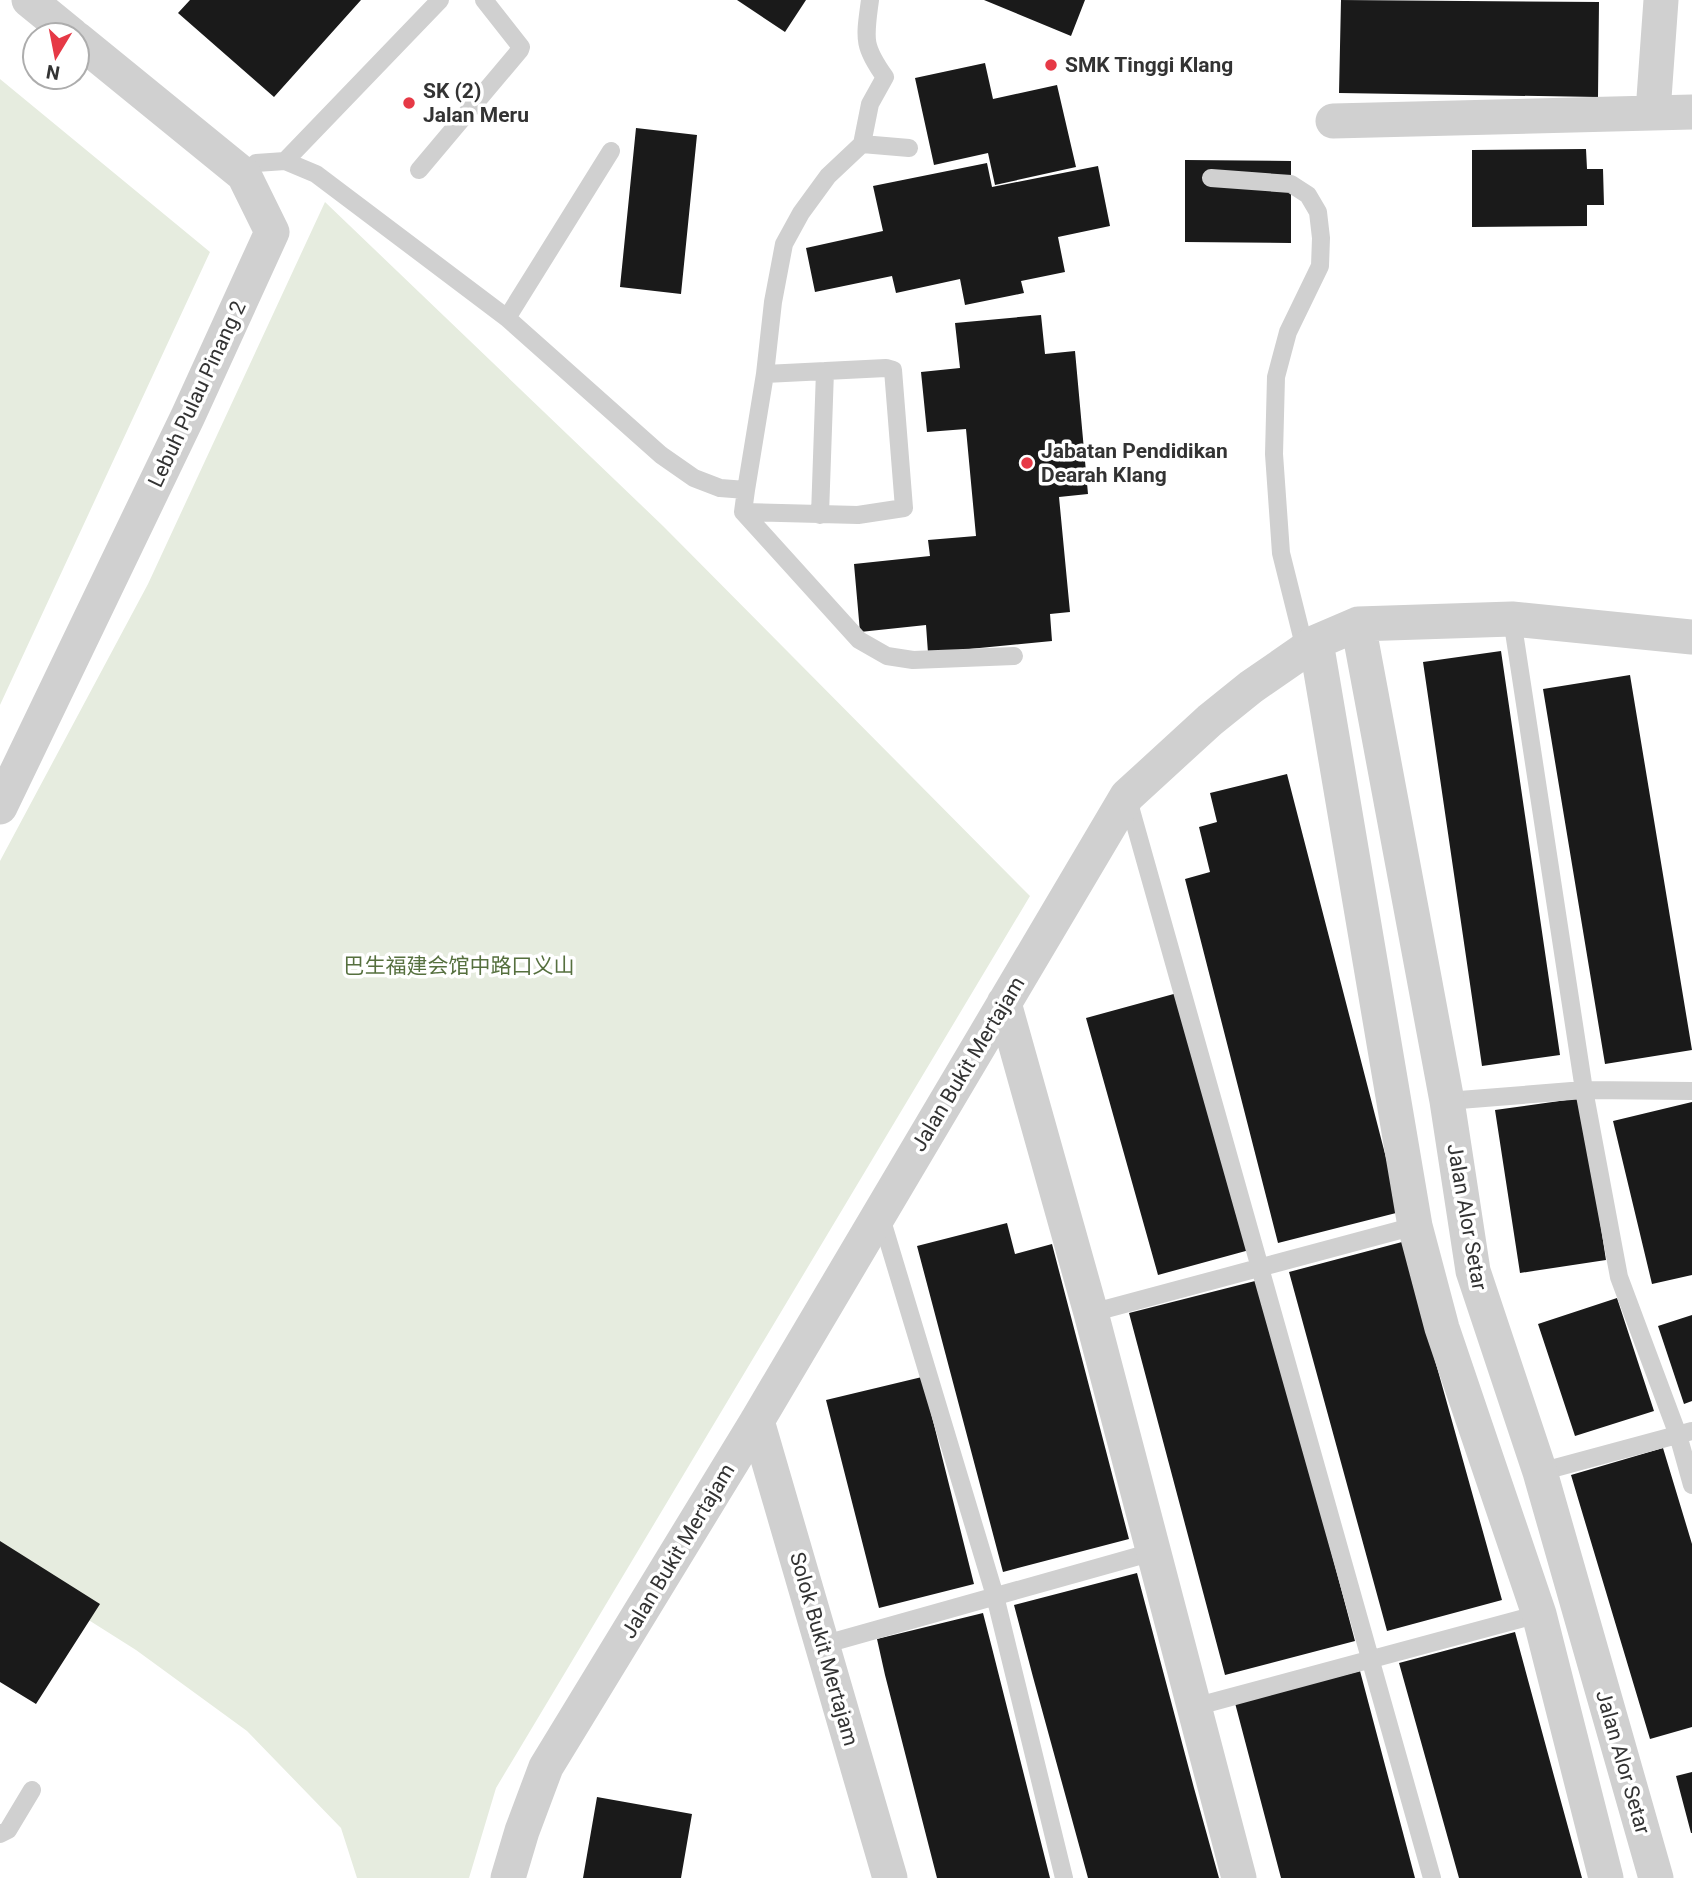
<svg xmlns="http://www.w3.org/2000/svg" width="1692" height="1878" font-family="Roboto,'Noto Sans SC',sans-serif">
  <style>
    .green { fill: #e6ecdf }
    .building { fill: #1a1a1a }
    .lines { fill: none; stroke-linecap: round; stroke-linejoin: round }
    .service { stroke: #d0d0d0; stroke-width: 18 }
    .minor { stroke: #d0d0d0; stroke-width: 35 }
    .poi-dot { fill: #e63946; stroke: #fff; stroke-width: 2.5 }
    .labels { text-anchor: middle; dominant-baseline: central; stroke-width: 7; stroke-linejoin: round; paint-order: stroke }
    .poi-label { font-size: 21px; font-weight: bold; fill: #333; stroke: #fff; text-anchor: start }
    .street-label { font-size: 21px; fill: #333; stroke: #fff }
    .park-label { font-size: 21px; fill: #56703f; stroke: #fff }
  </style>
  <rect width="100%" height="100%" fill="#fff"/>
  <path class="green" d="M0 79 210 252 0 705Z
    M325 202 663 526 1030 896 496 1788 469 1878H357L341 1828 247 1731 136 1650 0 1564V861L148 584Z"/>
  <path class="building" d="M190 0H361L274 97 178 13Z
    M737 0H806L785 32Z
    M984 0H1085L1071 36Z
    M1341 0 1599 2 1598 97 1339 93Z
    M985 63 993 99 1057 85 1076 167 995 185 988 153 934 165 915 78Z
    M636 128 697 135 681 294 620 287Z
    M1586 149 1587 169H1603L1604 205H1587V226L1472 227V150Z
    M1185 160 1291 161V243L1185 242Z
    M987 163 992 187 1098 166 1110 226 1058 237 1065 272 1021 281 1024 293 965 305 960 279 896 293 892 276 815 292 806 248 883 231 873 186Z
    M1041 315 1045 354 1075 351 1088 494 1059 497 1070 612 1050 614 1052 641 928 653 926 625 860 632 854 564 930 556 928 540 976 536 966 429 927 432 921 372 960 368 955 323Z
    M1501 651 1560 1055 1482 1066 1423 662Z
    M1630 675 1692 1050 1605 1064 1543 689Z
    M1287 774 1400 1212 1278 1243 1185 879 1210 872 1199 827 1217 822 1210 793Z
    M1181 992 1253 1249 1158 1275 1086 1018Z
    M1581 1098 1606 1260 1520 1273 1495 1110Z
    M1692 1102V1275L1652 1284 1613 1121Z
    M1007 1223 1015 1254 1052 1244 1129 1539 1003 1572 917 1246Z
    M1402 1242 1502 1600 1387 1631 1289 1272Z
    M1259 1280 1355 1641 1225 1675 1129 1313Z
    M1617 1298 1654 1411 1575 1436 1538 1324Z
    M1692 1315V1401L1684 1404 1658 1326Z
    M922 1377 974 1584 879 1608 826 1400Z
    M1663 1448 1692 1544V1727L1650 1739 1571 1475Z
    M0 1541 100 1604 36 1704 0 1682Z
    M1137 1573 1194 1788 1219 1878H1088L1033 1677 1014 1605Z
    M983 1613 992 1648 1050 1878H937L885 1675 877 1639Z
    M1515 1632 1554 1776 1582 1878H1459L1399 1663Z
    M1360 1671 1415 1878H1281L1235 1703Z
    M1692 1772V1833H1691L1676 1776Z
    M597 1797 692 1814 681 1878H583Z"/>
  <g class="lines">
    <path class="service" d="M862 144 909 148
      M285 161 440 0
      M419 170 520 50 521 47 484 0
      M244 175 256 163 285 161 316 174 507 318 661 455 694 478 720 488 746 490 743 512 858 515 904 508 893 370 886 368 765 374
      M1211 178 1291 184 1308 195 1318 212 1321 238 1320 266 1288 332 1276 377 1274 454 1281 553 1305 649
      M507 318 611 151
      M746 490 765 374 773 302 784 244 801 213 828 176 862 144 870 104 885 77C862 45 865 38 870 0
      M743 512 859 640 887 656 913 660 1014 656
      M820 515 825 371
      M1512 619 1584 1090 1619 1277 1678 1435 1692 1485
      M1127 796 1432 1878
      M1447 1101 1584 1090 1692 1091
      M880 1214 995 1596 1064 1878
      M1091 1313 1415 1226
      M1540 1472 1692 1431
      M822 1645 1153 1552
      M1194 1707 1539 1614
      M0 1834 8 1830 32 1790"/>
    <path class="minor" d="M29 0 72 35
      M1653 112 1661 0
      M1333 121 1692 112
      M1358 624 1447 1101 1473 1271 1540 1472 1656 1878
      M1316 642 1415 1226 1442 1328 1539 1614 1606 1878
      M0 807 188 416 272 232 244 175 77 39
      M1004 1003 1091 1313 1239 1878
      M757 1421 890 1878
      M508 1878 522 1831 546 1767 757 1421 1127 796 1210 720 1251 687 1316 642 1358 624 1512 619 1692 637"/>
  </g>
  <g class="poi-dot">
    <circle cx="1051" cy="65" r="7"/>
    <circle cx="409" cy="103" r="7"/>
    <circle cx="1027" cy="463" r="7"/>
  </g>
  <g class="labels">
    <g class="poi-label">
      <text x="1065" y="65">SMK Tinggi Klang</text>
      <text x="423" y="91">SK (2)<tspan x="423" dy="24">Jalan Meru</tspan></text>
      <text x="1041" y="451">Jabatan Pendidikan<tspan x="1041" dy="24">Dearah Klang</tspan></text>
    </g>
    <g class="street-label">
      <text transform="translate(197 394) rotate(-65)">Lebuh Pulau Pinang 2</text>
      <text transform="translate(968 1064) rotate(-59)">Jalan Bukit Mertajam</text>
      <text transform="translate(1467 1217) rotate(80)">Jalan Alor Setar</text>
      <text transform="translate(678 1551) rotate(-59)">Jalan Bukit Mertajam</text>
      <text transform="translate(824 1649) rotate(74)">Solok Bukit Mertajam</text>
      <text transform="translate(1623 1762) rotate(74)">Jalan Alor Setar</text>
    </g>
    <g class="park-label">
      <text x="459" y="966">巴生福建会馆中路口义山</text>
    </g>
  </g>
  <g transform="translate(56 56) rotate(190)"><circle r="33" fill="#ffffff" stroke="#adadad" stroke-width="2"/>
  <path d="M0-5L12 26L0 18L-12 26Z" fill="#e63946"/>
  <text y="-10" font-size="19" font-weight="bold" text-anchor="middle" fill="#333333">N</text>
  </g>
</svg>
